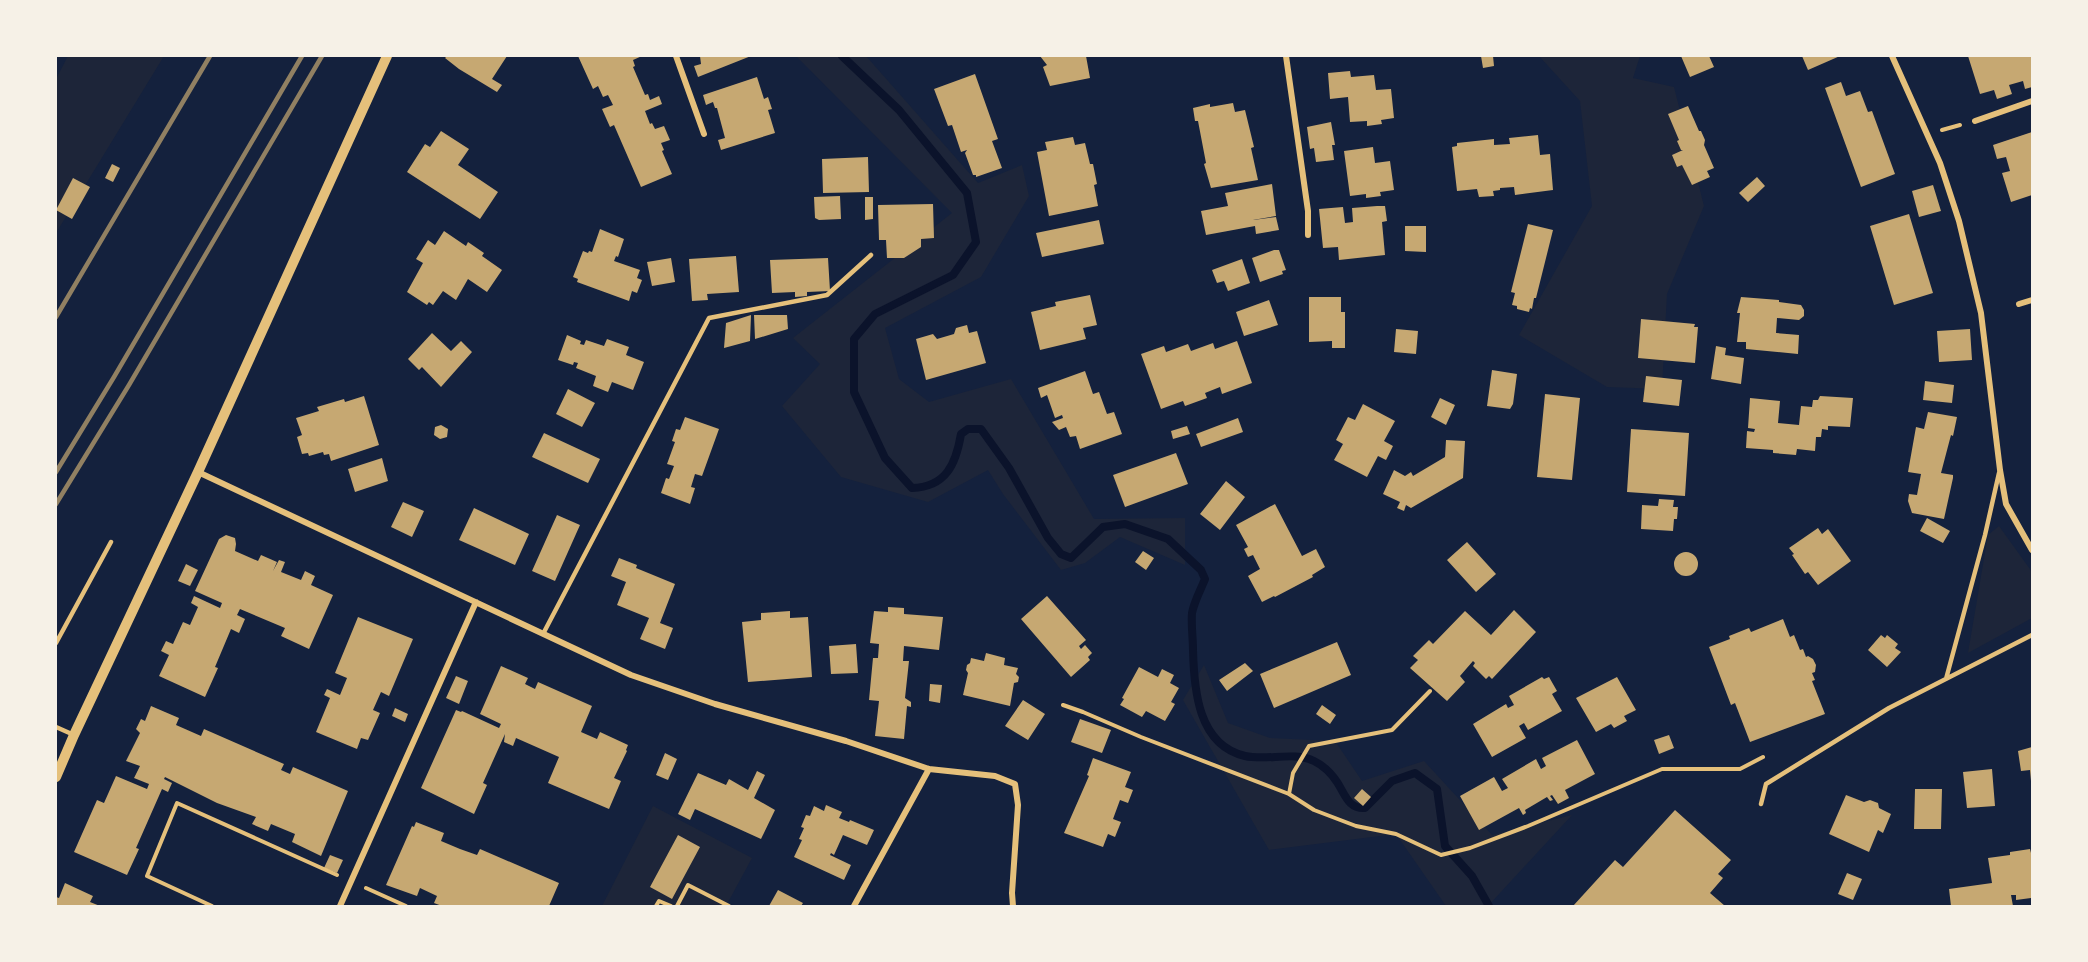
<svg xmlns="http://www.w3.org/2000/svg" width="2088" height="962" font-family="Poppins,sans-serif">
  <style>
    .green { fill: #1d2539 }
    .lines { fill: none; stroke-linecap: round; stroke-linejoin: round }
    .stream { stroke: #0b132b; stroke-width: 8 }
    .building { fill: #c6a872 }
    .path { stroke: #e5c07b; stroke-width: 4 }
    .service { stroke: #e5c07b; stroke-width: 4.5 }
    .minor { stroke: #e5c07b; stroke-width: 6 }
    .tertiary { stroke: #e5c07b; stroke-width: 10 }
    .rail { stroke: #918062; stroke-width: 4.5 }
  </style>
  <rect width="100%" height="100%" fill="#14213d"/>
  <path class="green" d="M68 56H164L56 233V79Z
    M796 56H866L978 183 1022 165 1029 196 981 277 885 328 899 379 929 402 1011 379 1094 519 1185 518V565L1120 537 1085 563 1061 570 1003 494 988 470 928 502 841 477 782 406 820 364 793 338 952 213Z
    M1539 56H1640L1633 78 1674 87 1704 206 1667 294 1662 389 1607 387 1519 335 1592 206 1580 101Z
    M1999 526 2032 572V618L1968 653 1988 535Z
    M1204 665 1228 723 1270 738 1335 741 1362 781 1424 761 1492 835 1572 815 1488 906H1446L1396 834 1269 850 1183 700Z
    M653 806 752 858 726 906H602Z"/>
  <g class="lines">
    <path class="stream" d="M842 56 899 110 967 193 976 242 953 275 875 314 854 339V392L885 458 912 488C946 487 956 464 961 434L968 429H981L1009 468 1048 538 1061 554 1071 558 1103 527 1125 524 1168 539 1201 570 1205 579C1201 589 1194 602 1192 613 1191 625 1193 638 1193 650 1194 690 1198 745 1245 756 1267 761 1294 751 1314 761 1324 766 1331 773 1337 782 1345 794 1348 809 1365 808L1392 781 1415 773 1437 789 1445 846 1472 876 1489 906"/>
  </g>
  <path class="building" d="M447 56H507L492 79 502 85 497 92 459 69 445 58Z
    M578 56H642L633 60 635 66 633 67 645 95 648 94 650 100 659 96 662 104 645 111 650 124 652 123 655 129 664 126 670 140 661 143 664 150 662 151 672 174 641 187 614 125 610 127 602 109 613 105 608 95 603 97 598 86 593 89Z
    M700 56H751L698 77 694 66 701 64Z
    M1040 56H1086L1090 78 1050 86 1043 67 1047 65Z
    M1481 56H1493L1494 66 1483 68Z
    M1681 56H1709L1714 67 1690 77Z
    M1802 56H1840L1808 70Z
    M1968 56H2032V87L2025 89 2023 81 2009 85 2012 94 1997 99 1994 90 1980 94Z
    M1350 71 1351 77 1374 75 1376 90 1391 89 1394 118 1381 120 1382 124 1367 126V121L1350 122 1348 97 1330 99 1328 73Z
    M975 74 998 139 992 141 1002 168 976 177V175H973L965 153 967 150 961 152 952 125 948 126 934 89Z
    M757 77 764 99 768 97 772 109 768 110 775 133 721 150 718 140 725 138 717 108H715L713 102 706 105 703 95Z
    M1841 82 1846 96 1860 91 1868 112 1872 111 1895 174 1861 187 1825 88Z
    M1233 103 1235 112 1245 110 1254 147 1251 148 1258 180 1211 188 1204 164 1206 163 1198 121H1195L1193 108 1210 104V107Z
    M1688 106 1699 131H1701L1705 140 1704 145 1714 168 1707 171 1710 177 1692 185 1682 165 1677 167 1672 155 1683 150H1681L1677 141 1679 140 1668 114Z
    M1331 122 1335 145H1332L1334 160 1316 162 1314 148 1310 149 1307 127Z
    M441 131 469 149 458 165 498 192 480 219 407 172 425 144 430 147Z
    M2032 132V195L2011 202 2002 173 2010 171 2006 157 1997 159 1993 145Z
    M1538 135 1540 155 1550 154 1553 190 1515 195 1514 187 1500 188V190L1493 191 1494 196 1479 197 1477 189 1457 191 1452 147 1457 146V143L1494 139V145L1510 144 1509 138Z
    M1073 137 1075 145 1085 143 1090 164H1093L1097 184 1094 185 1098 206 1049 216 1037 152 1047 150 1045 142Z
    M1373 147 1375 163 1390 161 1394 190 1380 192 1381 196 1366 198V194L1350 196 1344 151Z
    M868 157 869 192 823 193 822 159Z
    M112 164 120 168 113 182 105 178Z
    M1757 177 1765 186 1748 202 1739 193Z
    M73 178 90 187 72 219 56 210Z
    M1272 184 1276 216 1253 220 1276 217 1279 230 1256 234 1255 226 1206 235 1201 211 1228 206 1225 193Z
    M1933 185 1941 211 1919 217 1912 191Z
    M840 196 841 219 819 220 815 218 814 197Z
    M865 197H873V219L865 220Z
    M933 204 934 238 921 239V247L904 258H887L886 240H879L878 205Z
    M1377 206H1385L1387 221 1382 222 1385 255 1339 260 1338 247 1323 248 1319 209 1343 207 1345 223 1353 222 1352 208Z
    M1909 214 1933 293 1894 305 1870 226Z
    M1099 220 1104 244 1042 257 1036 233Z
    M1528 224 1553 230 1536 298H1534L1532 309 1530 308 1529 312 1517 309V306L1512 305 1515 293 1511 292Z
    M1405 226H1426V252L1405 251Z
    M600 229 624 239 618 257 616 256 614 261 640 270 637 278 642 280 637 293 632 291 629 301 577 282 578 279 573 277 583 251 588 253 589 251 592 252Z
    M444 231 466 246 468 242 484 253 482 256 502 270 487 292 468 279 456 300 443 291 433 305 429 302 427 305 407 292 423 263 416 259 428 240 435 245Z
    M1274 250H1279L1286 270 1282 271 1283 274 1260 282 1252 258Z
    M736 256 739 292 707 294 708 300 692 301 689 259Z
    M671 258 675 282 652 286 647 262Z
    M828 258 830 291 807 292V296L795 297V292L772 293 770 260Z
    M1242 259 1250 283 1228 291 1224 281 1217 283 1212 270Z
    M1090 295 1097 325 1083 328 1086 339 1040 350 1031 312 1056 306 1055 302Z
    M1309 297H1341V312H1345V348H1332V341L1309 342Z
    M1741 297 1779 300V302L1801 305 1804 310V316L1799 320 1777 318 1776 333 1799 335 1798 354 1746 349V342H1737L1740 313H1737Z
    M1269 300 1278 325 1244 336 1236 312Z
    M751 315 750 341 724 348 726 323Z
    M754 315H787L788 329 755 339Z
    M1641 319 1695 324 1694 327H1698L1695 363 1638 358Z
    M967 325 969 333 977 331 986 363 926 380 916 339 933 334 937 339 954 334 956 328Z
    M1396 329 1418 331 1416 354 1394 352Z
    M1970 329 1972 360 1939 362 1937 331Z
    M432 333 451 351 461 341 472 352 441 387 422 367 419 370 408 359Z
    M567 335 581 341 580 344 584 345 586 340 604 346 607 339 629 347 626 355 644 362 633 390 612 382 608 392 593 386 596 376 576 368 578 363 574 362 573 365 558 360Z
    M1237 341 1252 383 1222 394 1220 387 1205 393 1207 398 1185 406 1183 401 1161 409 1141 354 1164 346 1166 352 1188 344 1191 351 1213 343 1215 349Z
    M1716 346 1726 348 1725 355 1744 358 1741 384 1711 379Z
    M1492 370 1517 374 1513 404 1510 409 1487 406Z
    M1085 371 1093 394 1099 392 1107 414 1114 412 1122 434 1080 449 1076 436 1070 437 1066 427 1059 430 1052 422 1063 418 1062 415 1055 418 1047 395 1041 398 1038 388Z
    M1646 376 1682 380 1679 406 1643 402Z
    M1925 381 1954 385 1952 403 1923 400Z
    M568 389 595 403 582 427 556 414Z
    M1545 394 1580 398 1572 480 1537 477Z
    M364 396 379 445 331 461 329 454 324 455 323 452 309 456 308 453 302 454 297 437 302 435 296 418 319 411 317 407 344 399 345 402Z
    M1820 396 1853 398 1850 427 1828 426V430L1822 429 1821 437H1816L1815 451 1797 449 1796 455 1773 453V450L1746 448 1747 431 1754 432 1755 429 1748 428 1750 398 1780 401 1778 423 1799 425 1801 406 1812 407 1813 400H1818Z
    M1440 398 1455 405 1446 425 1431 417Z
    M1363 404 1395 421 1384 441 1393 446 1386 460 1378 456 1367 477 1334 460 1343 444 1336 440 1348 417 1355 420Z
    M1928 412 1957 417 1953 436 1951 435 1941 473 1953 475V478L1944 519 1912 513 1908 501 1909 494 1917 495 1921 474 1908 472 1916 427 1924 429Z
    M685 417 719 429 702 476 695 474 691 487 695 488 690 504 661 493 666 478 669 479 674 466 667 464 675 442 672 441 676 429 680 430Z
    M1238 418 1243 432 1201 447 1196 434Z
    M441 425 448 429 447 437 440 439 434 435 435 427Z
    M1187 426 1190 434 1173 439 1171 431Z
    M1631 429 1689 433 1685 496 1627 492Z
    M544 433 600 459 588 483 532 457Z
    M1446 440 1465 441 1463 478 1411 508 1406 505 1404 511 1397 508 1400 502 1383 494 1394 470 1405 476 1411 472 1413 476 1445 457Z
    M1176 453 1188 484 1125 507 1113 475Z
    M382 458 388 481 355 492 348 469Z
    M1226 481 1245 497 1220 530 1200 514Z
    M1659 499 1674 500 1673 507H1678L1677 519H1674L1673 531 1641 529 1642 505 1658 506Z
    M403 502 424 511 412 537 391 527Z
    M1275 504 1302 556 1316 549 1325 567 1312 575 1313 577 1275 597 1274 596 1262 602 1248 576 1260 569 1253 555 1248 557 1244 549 1248 547 1236 525Z
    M474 508 529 534 515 565 459 540Z
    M557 515 580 525 555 581 532 571Z
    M1927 518 1950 531 1943 543 1920 531Z
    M1818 528 1822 534 1828 529 1851 561 1818 585 1808 572 1805 574 1792 555 1794 554 1789 548Z
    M226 535 235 538 236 544 235 551 258 561 261 555 277 562 273 571 279 560 285 562 281 572 301 580 305 571 315 576 311 585 333 595 309 649 281 636 285 628 240 609 237 615 245 619 239 633 231 629 215 667 218 668 205 697 159 676 169 655 161 651 166 641 173 644 183 622 190 625 198 607 191 603 194 596 220 608 222 603 195 591 219 539Z
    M1467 542 1496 574 1476 592 1447 560Z
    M1143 551 1154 558 1146 570 1135 562Z
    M1674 564a12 12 0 1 1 24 0a12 12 0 1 1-24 0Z
    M619 558 637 565 636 568 675 584 660 623 673 628 665 649 640 639 649 618 617 605 626 582 611 576Z
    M186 564 198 570 190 586 178 581Z
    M1047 596 1086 640 1079 646 1081 649 1085 645 1092 653 1088 657 1090 660 1071 677 1021 619Z
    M888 607 904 608V614L943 617 939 650 904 646 903 661H909L905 698 911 702V707L907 706 904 739 875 736 879 701 869 700 873 658H878L879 644 870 643 874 611 888 612Z
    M1514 610 1536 632 1492 679 1489 676 1486 679 1473 666 1475 663 1473 661 1460 676 1465 682 1447 701 1410 668 1418 660 1413 656 1429 640 1433 644 1465 611 1491 635Z
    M790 611V618L808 617 812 677 748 682 742 622 761 620V613Z
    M358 617 413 639 389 696 381 692 373 710 380 713 368 740 361 738 357 749 316 732 330 698 324 695 327 689 340 695 347 678 335 673Z
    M1783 619 1790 637 1794 635 1800 650 1803 649 1806 657 1808 656 1813 659 1816 665 1815 672 1812 673 1815 680 1812 681 1825 714 1750 742 1735 703 1731 705 1709 647 1730 639 1729 636 1749 628 1751 632Z
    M1881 635 1885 638 1887 635 1898 644 1895 648 1901 652 1887 667 1868 650Z
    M1337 642 1351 675 1274 708 1260 674Z
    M856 644 858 673 831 674 829 646Z
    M986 653 1005 658 1004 665 1018 668 1016 674 1019 677 1018 682 1014 683 1010 706 963 695 968 673 966 670 967 665 970 663 971 658 984 661Z
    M1245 663 1253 671 1227 691 1219 680Z
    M501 666 528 678 525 684 535 689 538 682 592 706 581 732 597 739 600 732 628 745 626 750 627 751 614 778 621 781 609 809 548 783 559 757 516 738 513 746 504 742 505 734 483 783 487 785 474 814 421 788 456 710 461 712 462 711 499 728 501 724 480 714Z
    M1139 667 1158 677 1162 669 1174 675 1170 683 1179 688 1171 702 1175 704 1165 721 1146 711 1142 717 1120 705 1124 699 1122 698Z
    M456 676 468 681 459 704 446 698Z
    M1542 677 1544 679 1549 677 1557 691 1552 694 1562 711 1528 730 1524 723 1519 726 1526 738 1492 757 1473 724 1506 704 1508 708 1514 705 1509 696Z
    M1617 677 1636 710 1624 716 1627 721 1614 728 1611 724 1596 732 1576 698Z
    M930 684 942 685 940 703 929 701Z
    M1023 700 1045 714 1028 740 1005 726Z
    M1322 705 1336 715 1330 724 1316 714Z
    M151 706 179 718 176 725 201 736 204 729 284 764 281 770 290 774 293 767 348 791 321 856 292 842 295 834 271 824 268 831 252 824 256 817 217 803 165 777 164 779 172 783 168 792 162 789 136 848 139 849 127 875 74 852 97 800 104 803 116 776 147 789 149 784 134 778 140 766 126 761 140 733 136 729 141 719 145 721Z
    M395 708 408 714 405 722 392 716Z
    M1080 719 1111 730 1102 753 1071 742Z
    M1669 735 1674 748 1659 754 1654 740Z
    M1577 740 1595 774 1565 790 1569 798 1558 804 1552 795 1550 796 1553 800 1550 801 1547 797 1525 810 1526 813 1523 815 1519 808 1479 830 1460 796 1494 777 1502 791 1508 788 1502 779 1536 759 1541 769 1546 766 1542 758Z
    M2032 747V781H2031L2030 770 2021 771 2018 751Z
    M665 753 677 759 668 780 656 775Z
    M1093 758 1131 772 1125 787 1133 790 1128 803 1120 800 1113 819 1121 822 1115 837 1108 834 1103 847 1064 833 1089 776 1087 775Z
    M1992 769 1995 806 1967 808 1963 772Z
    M757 771 765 775 754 798 775 810 761 839 695 809 690 820 678 814 698 773 726 785 729 779 748 790Z
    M1362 789 1371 797 1363 806 1354 798Z
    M1915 789H1942L1941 829H1914Z
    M1846 795 1864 802 1870 800 1878 803 1879 808 1891 814 1883 833 1878 830 1869 852 1829 834Z
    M826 805 842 812 839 818 849 822 850 820 874 830 867 845 843 835 834 855 831 853 830 855 851 865 844 880 794 857 802 840 799 839 804 828 801 827 806 815 810 816 814 806 824 811Z
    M1675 810 1731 860 1718 874 1723 878 1710 893 1725 906H1573L1615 860 1623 867Z
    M416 822 444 833 441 841 460 849 477 855 480 849 559 883 549 906H461L457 905 456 906H442L434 903 437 896 420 888 417 896 386 885 412 826 414 827Z
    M678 835 700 847 672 899 650 887Z
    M2030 849 2031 853 2032 852 2031 898 2016 900V895H2011L2013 906H1951L1949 889 1992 883 1988 858 2010 855V852Z
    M330 855 343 860 337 873 324 868Z
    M1847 873 1862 879 1853 900 1838 894Z
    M65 883 93 896 90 902 100 906H56V897L59 898Z
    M778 890 803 903 801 906H769Z"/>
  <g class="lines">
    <path class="path" d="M1942 130 1960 125
      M1063 705 1083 712 1141 737 1289 794 1314 810 1356 826 1396 834 1441 855 1470 848 1528 826 1662 769H1740L1763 757
      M1289 794 1293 773 1309 746 1392 730 1430 691
      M366 888 406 906
      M212 906 147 876 177 803 337 875
      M656 906 659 901 671 906
      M677 906 688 885 729 906"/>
    <path class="service" d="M543 634 709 318 827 295 871 255
      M56 643 111 542
      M1946 679 1985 535 1999 473
      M56 727 74 735
      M1761 804 1766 784 1889 708 2032 635"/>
    <path class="minor" d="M676 56 704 134
      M1286 56 1308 211V235
      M1892 56 1940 163 1959 221 1981 313 2000 470 2006 504 2032 550
      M1975 121 2032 101
      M2019 304 2032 300
      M198 472 631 675 715 704 846 741 929 769 995 776 1015 784 1018 805 1012 893 1013 906
      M340 906 476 602
      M854 906 929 769"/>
    <path class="tertiary" d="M56 777 74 735 198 472 387 56"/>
    <path class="rail" d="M56 317 210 56
      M56 472 114 377 302 56
      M56 504 129 385 322 56"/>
  </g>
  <rect width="2088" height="962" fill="none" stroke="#f6f1e7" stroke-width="114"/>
</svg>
